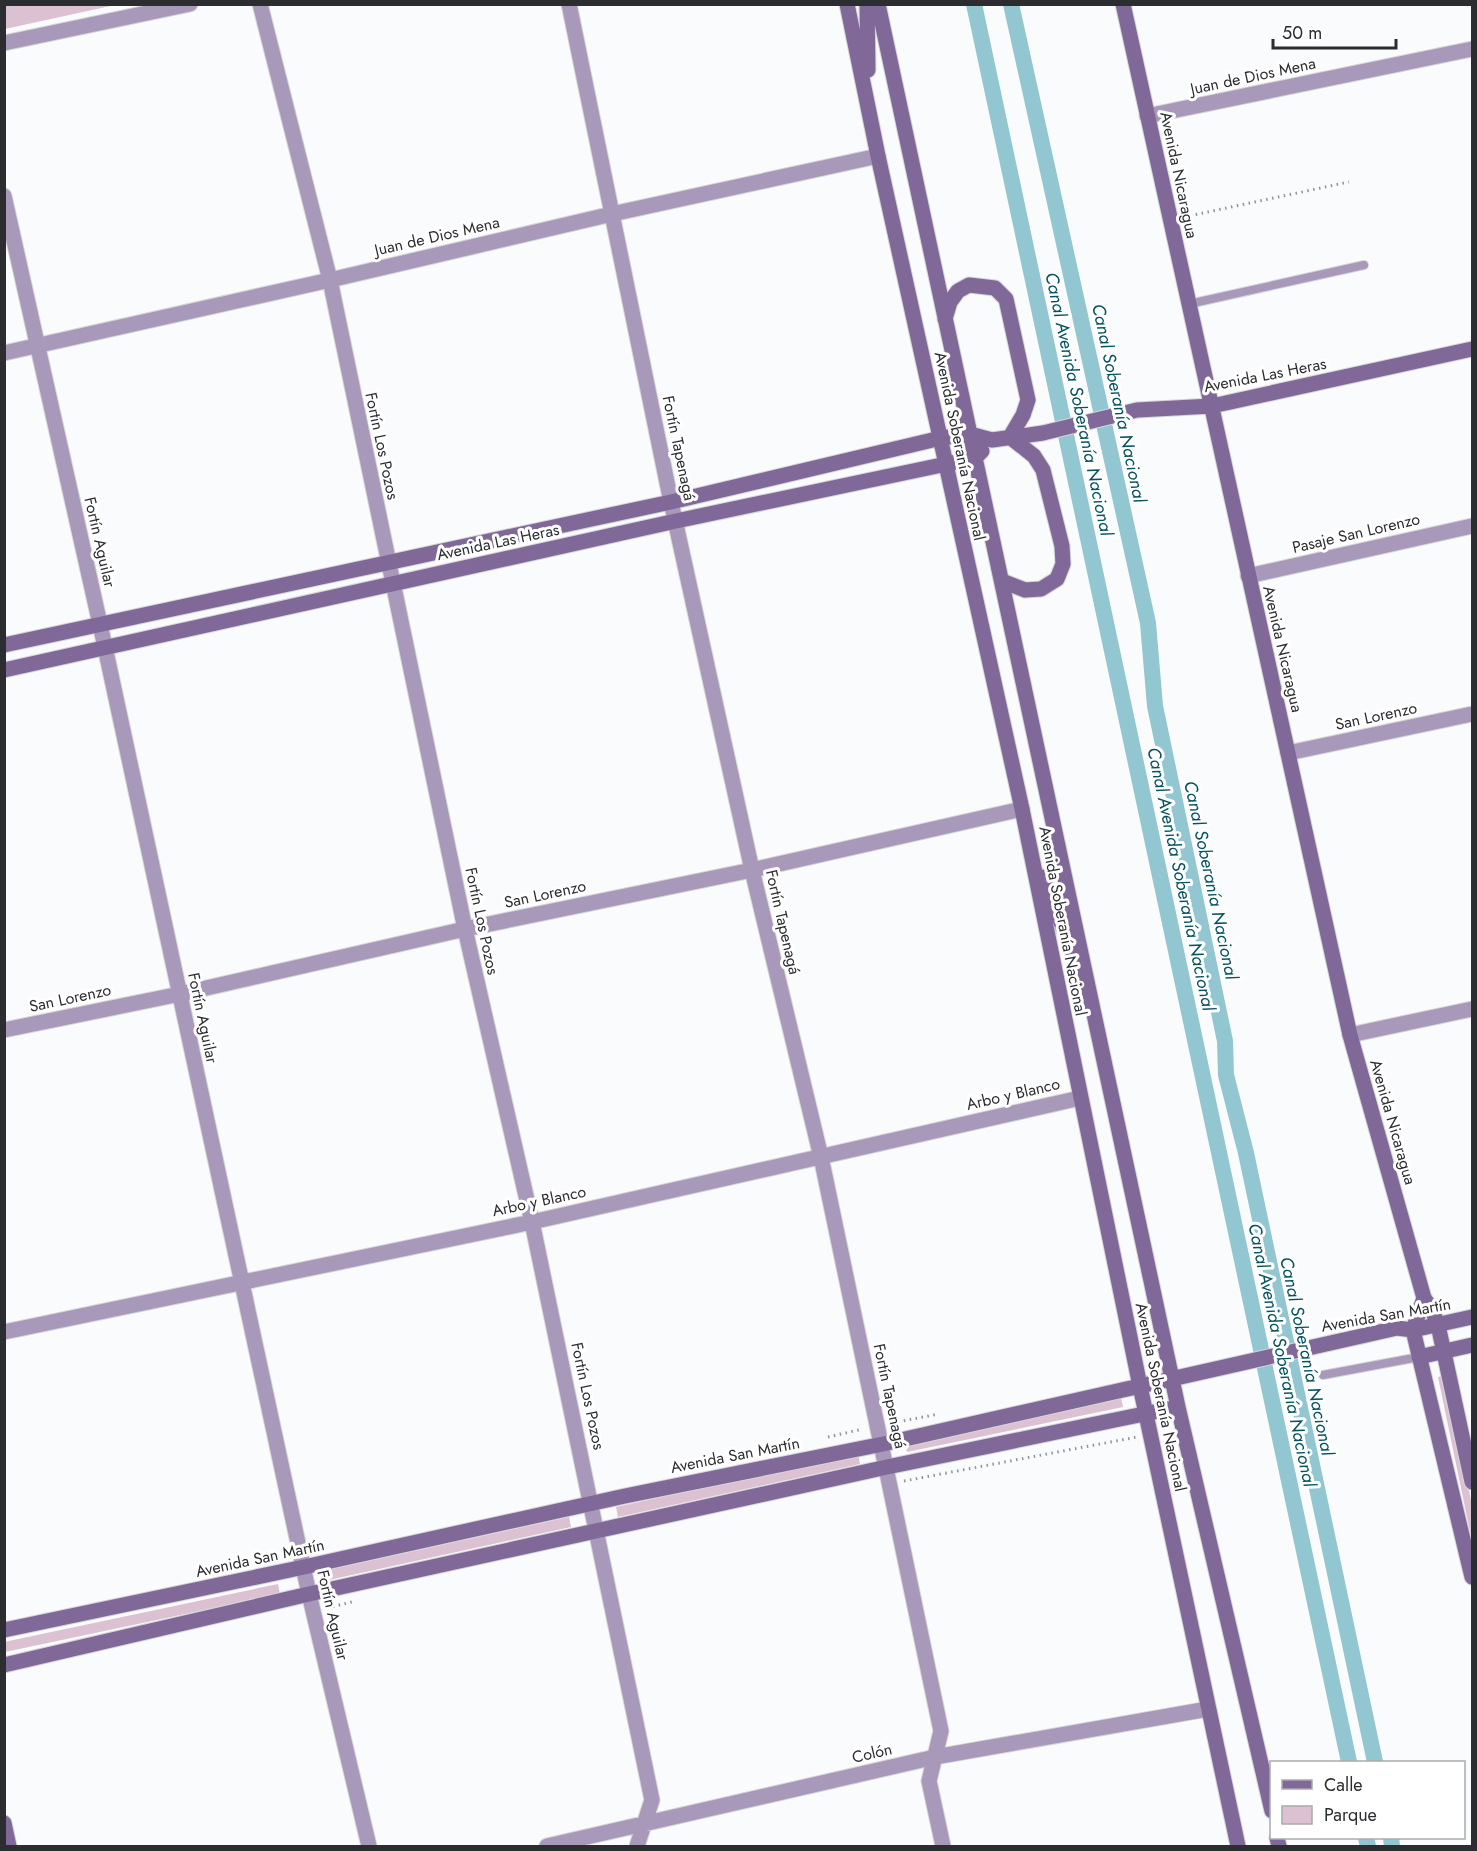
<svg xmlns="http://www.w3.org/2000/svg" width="1477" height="1851" font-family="Jost,sans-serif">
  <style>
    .green { fill: #dbc1d2 }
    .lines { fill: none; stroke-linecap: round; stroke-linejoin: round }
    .canal { stroke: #92c6d1; stroke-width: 16 }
    .lane-casing { stroke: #d5d6d8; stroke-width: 10 }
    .street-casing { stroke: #d5d6d8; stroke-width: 17 }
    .secondary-casing { stroke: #d5d6d8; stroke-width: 17 }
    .path { stroke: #929396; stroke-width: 3; stroke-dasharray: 1.5 4.5; stroke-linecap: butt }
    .lane { stroke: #a898ba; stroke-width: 8 }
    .street { stroke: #a898ba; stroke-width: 15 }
    .secondary { stroke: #806899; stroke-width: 15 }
    .labels { text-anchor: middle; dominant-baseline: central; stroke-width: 6; stroke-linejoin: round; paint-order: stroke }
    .street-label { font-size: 16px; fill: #2c2d31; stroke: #fff }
    .water-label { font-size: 18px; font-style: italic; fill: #04535f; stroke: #fff }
  </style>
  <rect width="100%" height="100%" fill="#fafbfd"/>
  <path class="green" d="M5 4H115V5L5 29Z
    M1445 1375 1472 1505V1541L1438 1377Z
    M1121 1398 1123 1407 907 1452 905 1444Z
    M858 1454 860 1464 618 1517 616 1507Z
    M569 1517 571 1527 329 1580 327 1570Z
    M278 1584 280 1594 5 1652 4 1642Z"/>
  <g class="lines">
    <path class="canal" d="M974 4 1349 1762
      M1011 4 1148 623 1155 706 1225 1041 1226 1075 1246 1153 1375 1762
      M1366 1838 1368 1846
      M1391 1838 1392 1846"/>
    <defs>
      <path id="lane" d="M1189 304 1364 265
        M1323 1375 1419 1357"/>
      <path id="street" d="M260 4 330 280 465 929 532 1222 652 1800 637 1846
        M569 4 671 502 752 870 821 1157 941 1731 929 1781 943 1846
        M4 43 190 4
        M1147 116 1472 49
        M4 196 100 624 309 1594 369 1846
        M4 353 330 280 612 214 878 156
        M1248 576 1472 526
        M1288 753 1472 714
        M4 1030 180 994 465 929 752 870 1022 809
        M1350 1035 1472 1009
        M4 1332 532 1222 1080 1098
        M547 1846 935 1757 1208 1709"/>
      <path id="secondary" d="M847 4 878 156 1022 809 1140 1386 1238 1846
        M867 4 868 70
        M878 4 1178 1407 1272 1811
        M1123 4 1350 1035 1424 1298 1432 1310 1438 1325 1472 1482
        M945 319 950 302 958 291 969 285 995 288 1006 299 1028 400 1023 415 1010 437 1034 456 1043 470 1062 546 1063 564 1057 579 1041 589 1025 590 1002 581
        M4 645 671 502 941 438 970 434 992 440 1043 433 1137 410 1212 406 1472 349
        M4 670 676 521 975 458 982 451
        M1043 877 1075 958
        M1424 1298 1413 1330 1472 1577
        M1419 1357 1472 1345
        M4 1630 304 1567 625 1496 883 1444 1397 1328 1413 1330 1472 1317
        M4 1665 309 1594 887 1467 1178 1407
        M4 1823 9 1846
        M1277 1838 1279 1846"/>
    </defs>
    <use href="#lane" class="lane-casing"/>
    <use href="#street" class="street-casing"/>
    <use href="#secondary" class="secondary-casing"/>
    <path class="path" d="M1184 217 1349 182
      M892 1423 939 1414
      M828 1437 863 1429
      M904 1481 1137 1437
      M327 1608 356 1601"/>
    <use href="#lane" class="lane"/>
    <use href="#street" class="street"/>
    <use href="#secondary" class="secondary"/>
  </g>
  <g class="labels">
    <g class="street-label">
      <text transform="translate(1253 76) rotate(-12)">Juan de Dios Mena</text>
      <text transform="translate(1179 175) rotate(78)">Avenida Nicaragua</text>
      <text transform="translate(437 236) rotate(-13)">Juan de Dios Mena</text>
      <text transform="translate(1265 375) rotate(-11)">Avenida Las Heras</text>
      <text transform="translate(382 446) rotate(78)">Fortín Los Pozos</text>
      <text transform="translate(960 446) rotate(78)">Avenida Soberanía Nacional</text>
      <text transform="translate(679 448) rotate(78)">Fortín Tapenagá</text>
      <text transform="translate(1356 533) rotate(-13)">Pasaje San Lorenzo</text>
      <text transform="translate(100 542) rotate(77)">Fortín Aguilar</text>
      <text transform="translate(498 542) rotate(-12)">Avenida Las Heras</text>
      <text transform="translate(1283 649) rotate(77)">Avenida Nicaragua</text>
      <text transform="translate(1376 716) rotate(-12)">San Lorenzo</text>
      <text transform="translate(545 894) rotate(-12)">San Lorenzo</text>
      <text transform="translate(482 921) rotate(78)">Fortín Los Pozos</text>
      <text transform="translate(1063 921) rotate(79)">Avenida Soberanía Nacional</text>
      <text transform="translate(783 922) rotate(77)">Fortín Tapenagá</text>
      <text transform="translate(70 998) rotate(-12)">San Lorenzo</text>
      <text transform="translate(203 1018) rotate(78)">Fortín Aguilar</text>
      <text transform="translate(1013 1094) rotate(-13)">Arbo y Blanco</text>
      <text transform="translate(1393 1122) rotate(74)">Avenida Nicaragua</text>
      <text transform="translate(539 1201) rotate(-12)">Arbo y Blanco</text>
      <text transform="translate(1386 1315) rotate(-10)">Avenida San Martín</text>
      <text transform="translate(588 1396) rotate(78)">Fortín Los Pozos</text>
      <text transform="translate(890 1396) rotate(78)">Fortín Tapenagá</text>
      <text transform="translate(1161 1397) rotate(78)">Avenida Soberanía Nacional</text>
      <text transform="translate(735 1455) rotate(-11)">Avenida San Martín</text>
      <text transform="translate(260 1558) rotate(-12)">Avenida San Martín</text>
      <text transform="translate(333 1615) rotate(77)">Fortín Aguilar</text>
      <text transform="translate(872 1753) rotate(-13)">Colón</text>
    </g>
    <g class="water-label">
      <text transform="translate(1119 403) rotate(78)">Canal Soberanía Nacional</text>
      <text transform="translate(1079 404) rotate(78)">Canal Avenida Soberanía Nacional</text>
      <text transform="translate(1181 879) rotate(78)">Canal Avenida Soberanía Nacional</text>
      <text transform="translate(1211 880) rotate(78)">Canal Soberanía Nacional</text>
      <text transform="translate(1282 1355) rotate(78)">Canal Avenida Soberanía Nacional</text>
      <text transform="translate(1307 1356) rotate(78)">Canal Soberanía Nacional</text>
    </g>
  </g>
  <rect width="1477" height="1851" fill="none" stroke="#2c2d31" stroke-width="12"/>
  <rect x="1270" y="1761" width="195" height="78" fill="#ffffff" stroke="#ababad" stroke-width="1.5"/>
  <rect x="1282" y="1780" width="30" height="9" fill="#806899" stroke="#ababad" stroke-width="1.5"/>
  <text x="1324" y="1791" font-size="18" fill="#2c2d31">Calle</text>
  <rect x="1282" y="1806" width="30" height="18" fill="#dbc1d2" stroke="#ababad" stroke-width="1.5"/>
  <text x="1324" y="1821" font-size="18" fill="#2c2d31">Parque</text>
  <path d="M1273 39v9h123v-9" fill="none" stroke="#2c2d31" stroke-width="3"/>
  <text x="1282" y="39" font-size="18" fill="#2c2d31" stroke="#ffffff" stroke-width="4.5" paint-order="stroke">50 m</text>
</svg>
